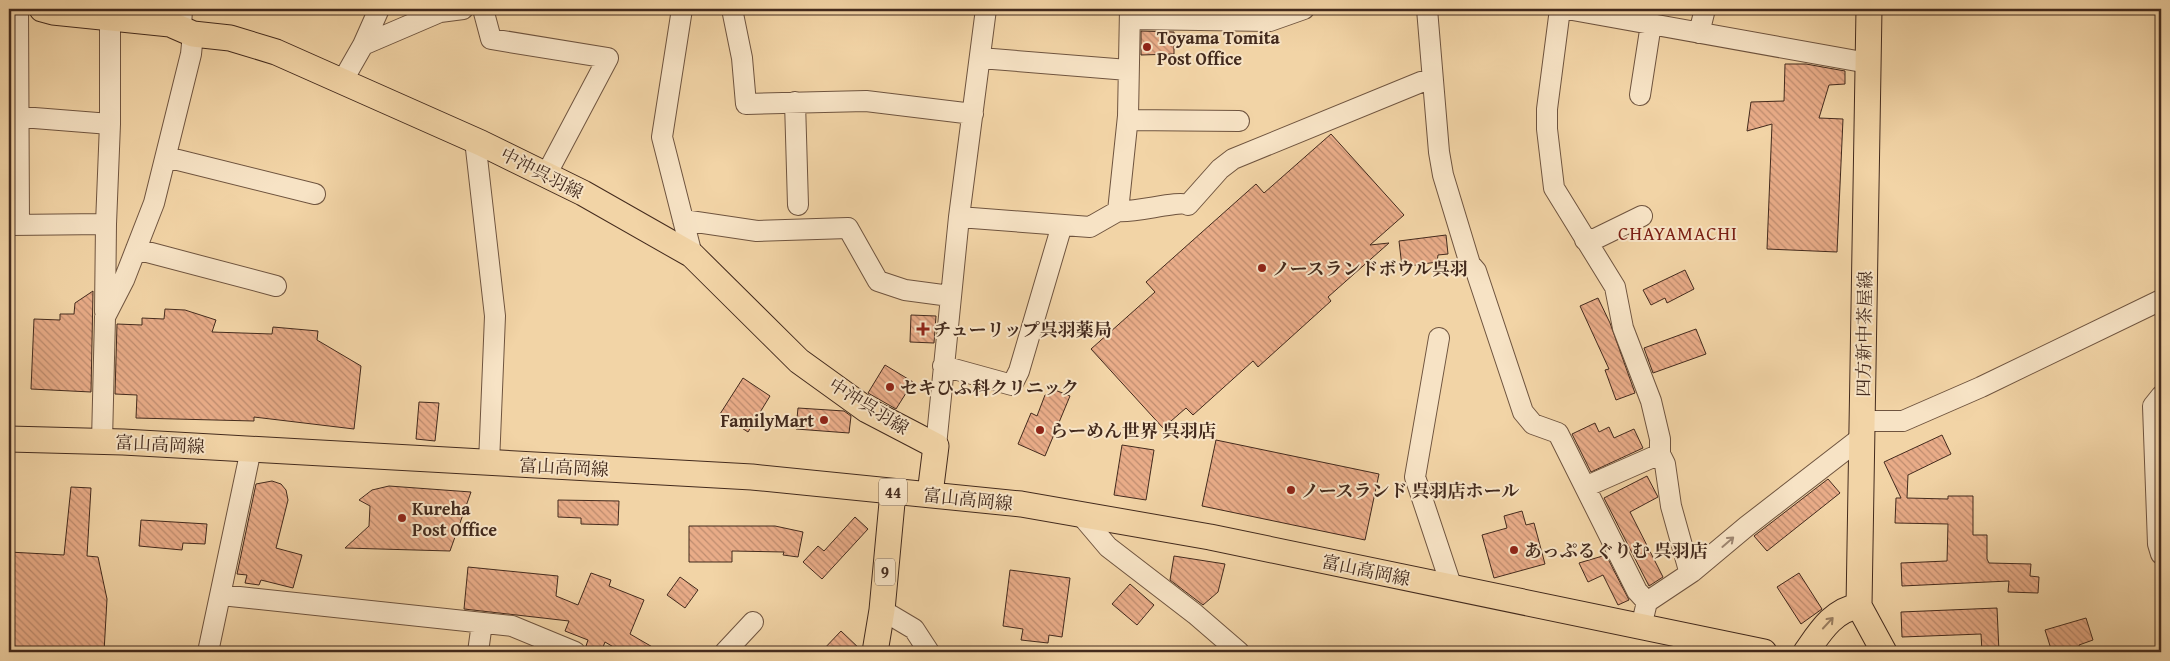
<svg xmlns="http://www.w3.org/2000/svg" width="2170" height="661" font-family="'Gentium Book Plus','Noto Serif JP',serif">
  <style>
    .building { fill: url(#building-back-hatch); stroke: #432a1d }
    .lines { fill: none; stroke-linecap: round; stroke-linejoin: round }
    .minor-casing { stroke: #6f543f; stroke-width: 22 }
    .major-casing { stroke: #432a1d; stroke-width: 27 }
    .minor { stroke: #f7e3c5; stroke-width: 20 }
    .major { stroke: #f2d4a6; stroke-width: 25 }
    .oneway { stroke: #9d8671 }
    .oneway2 { stroke: #9a7f62 }
    .poi-dot { fill: #8f2418; stroke: #f7e3c5; stroke-width: 2 }
    .labels { text-anchor: middle; dominant-baseline: central; stroke-width: 4; stroke-linejoin: round; paint-order: stroke }
    .shield { fill: #f7e3c5; stroke: #79624f; stroke-width: 1 }
    .shield-label { font-size: 16px; font-weight: bold; fill: #432a1d }
    .poi-label { font-size: 18px; font-weight: bold; fill: #432a1d; stroke: #f7e3c5; text-anchor: start }
    .street-label { font-size: 18px; fill: #432a1d; stroke: #f7e3c5 }
    .neighbourhood-label { font-size: 19px; letter-spacing: 1px; fill: #7a1f14; stroke: #f7e3c5 }
  </style>
  <defs>
    <pattern id="building-back-hatch" width="6" height="6" patternUnits="userSpaceOnUse" patternTransform="scale(1.25)"><rect width="6" height="6" fill="#e9ac88"/><path d="M-1 5l2 2M0 0l6 6M5-1l2 2" fill="none" stroke="#be8c6f"/></pattern>
  </defs>
  <rect width="100%" height="100%" fill="#f2d4a6"/>
  <filter id="stains"><feTurbulence type="fractalNoise" baseFrequency=".004" numOctaves="4"/><feColorMatrix values="0 0 0 0 .2 0 0 0 0 .09 0 0 0 0 .02 0 0 0 .5 -.17"/></filter>
  <radialGradient id="worn" r=".72"><stop offset=".6" stop-color="#630" stop-opacity="0"/><stop offset="1" stop-color="#630" stop-opacity=".3"/></radialGradient>
  <path class="building" d="M1141 31 1174 32V54L1141 55Z
    M1785 64H1806L1845 71V84L1829 85 1819 118 1843 119 1837 252 1767 249 1772 124 1747 131 1751 102 1784 101Z
    M1331 134 1404 215 1370 245 1389 243 1328 297 1331 301 1258 367 1253 361 1193 415 1186 408 1163 428 1091 349 1155 292 1146 282 1256 184 1264 193Z
    M1446 235 1448 254 1438 255 1437 262 1402 267 1399 241Z
    M1685 270 1694 289 1667 303 1665 298 1651 305 1643 290Z
    M93 291 91 392 31 389 34 319 60 320V314H74L75 303Z
    M1598 298 1610 323 1635 393 1616 400 1605 370 1609 369 1580 306Z
    M165 309 185 310 216 320 212 332 272 334 273 327 318 331 317 340 361 366 354 429 254 417V421L136 418 137 395 115 394 117 324 142 325V318L164 319Z
    M911 315 936 316 934 343 910 342Z
    M1696 329 1706 354 1653 373 1644 348Z
    M885 365 913 382 896 409 868 393Z
    M743 378 770 396 748 432 720 414Z
    M1055 390 1070 396 1045 456 1018 444 1031 413 1037 416 1045 395Z
    M419 402 439 403 435 441 416 439Z
    M798 408 844 411 851 416 849 433 796 429Z
    M1595 423 1599 432 1609 427 1614 438 1634 429 1643 448 1591 472 1572 434Z
    M1942 435 1951 454 1908 475 1907 498 1948 499V496H1973V535H1987V559L1989 563 2031 564 2030 576 2039 577 2038 593 2008 592 2009 581 1902 586 1901 563 1947 561 1948 524 1895 523 1896 498H1901L1884 462Z
    M1216 440 1379 474 1365 540 1202 506Z
    M1122 445 1154 450 1146 500 1114 495Z
    M1647 476 1658 497 1630 512 1663 577 1649 586 1604 498Z
    M1828 479 1840 493 1767 551 1754 536Z
    M272 481 281 484 286 490 288 500 276 548 302 555 293 588 261 580 259 585 245 583 247 575 237 574 256 484Z
    M389 486 471 492 450 551 345 548 369 526 370 506 359 500 372 490Z
    M71 487 91 488 87 556 98 557 107 599 104 652H9V552L64 555Z
    M558 500 619 501 618 525 581 524V518L558 517Z
    M1522 511 1526 525 1534 523 1545 564 1494 578 1482 535 1507 528 1504 516Z
    M855 517 868 529 822 579 803 562 818 546 824 551Z
    M141 520 207 524 205 544 183 543 182 550 139 546Z
    M689 526H775L803 532 798 557 783 555 784 552 732 551V562H689Z
    M1606 555 1629 600 1618 605 1603 575 1588 582 1579 563Z
    M1174 556 1225 564 1218 592 1203 605 1170 580Z
    M468 567 558 576 556 596 578 605 591 573 611 580 609 586 644 600 630 634 661 652H622L605 642 601 652 586 646 588 640 565 631 569 621 464 609Z
    M1010 570 1070 578 1062 637 1049 635 1048 643 1021 640 1023 629 1003 626Z
    M1799 573 1822 609 1801 624 1777 587Z
    M680 577 698 590 685 608 667 595Z
    M1130 584 1154 605 1137 625 1112 604Z
    M1997 608 1999 652H1982L1981 634 1902 637 1901 612Z
    M2086 618 2093 640 2079 645 2081 652H2052L2045 630Z
    M841 631 861 650V652H821Z"/>
  <g class="lines">
    <defs>
      <path id="minor" d="M18 9 19 225
        M483 9 491 39 608 58 546 175
        M682 9 662 137 692 255
        M732 9 742 58 746 104 866 101 973 114
        M1427 9 1439 152 1443 175 1470 264 1476 271 1523 412 1533 424 1558 433 1637 591 1647 602 1641 627
        M1560 9 1547 109V129L1554 188 1615 287 1623 328 1651 401 1660 439V454L1665 464 1671 506 1688 567 1692 572
        M1567 9 1868 63
        M1130 19 1270 21 1304 9
        M181 28 182 9
        M1699 33 1705 9
        M363 45 440 12 463 9
        M980 58 1128 70
        M343 80 363 45 379 9
        M1640 95 1651 24
        M795 102 798 205
        M9 116 110 124
        M1128 120 1239 121
        M475 140 495 316 489 463
        M166 157 315 194
        M1118 211C1136 213 1179 200 1188 205L1220 169 1233 159 1421 82 1432 81
        M959 217 1090 227 1118 211 1128 116 1130 9
        M683 220 757 231 848 228 878 281 905 290 950 296
        M106 224 110 124V9
        M9 225 106 224 105 312
        M1585 240 1597 238 1642 216
        M136 249 276 286
        M1439 338 1415 477 1452 588
        M943 366 1012 385 1019 371 1062 225
        M2161 396 2153 406 2158 544 2161 554
        M1862 421H1903L1981 387 2161 300
        M102 441 105 317 124 280 154 203 191 54 193 34
        M936 446 959 217 986 9
        M1585 487 1660 454
        M1080 514 1108 547 1195 614 1239 652
        M221 595 512 626 575 652
        M1647 602 1692 572 1747 526 1862 437
        M882 610 914 629 929 652
        M208 652 251 449
        M478 652 482 623
        M725 652 753 622"/>
      <path id="major" d="M42 9 53 12 170 24 193 34 230 38 276 52 481 143 583 193 692 255 799 361 867 410 936 446 930 494
        M1869 9 1859 606 1884 652
        M9 439 123 442 752 477 1021 504 1210 537 1764 652
        M875 652 882 610 893 492
        M1806 652C1820 632 1833 610 1859 606"/>
    </defs>
    <use href="#minor" class="minor-casing"/>
    <use href="#major" class="major-casing"/>
    <use href="#minor" class="minor"/>
    <use href="#major" class="major"/>
  </g>
  <defs><path id="oneway-shaft" d="M-6 0H5M1.5-3L5.5 0L1.5 3" fill="none" stroke-width="1.6" stroke-linecap="round" stroke-linejoin="round" transform="scale(1.25)"/></defs>
  <use class="oneway" href="#oneway-shaft" transform="translate(1728 542) rotate(-41)"/>
  <use class="oneway2" href="#oneway-shaft" transform="translate(1828 623) rotate(-47)"/>
  <g class="poi-dot">
    <circle cx="1147" cy="47" r="5"/>
    <circle cx="1262" cy="268" r="5"/>
    <path d="M920.5 321.5h5v5h5v5h-5v5h-5v-5h-5v-5h5z"/>
    <circle cx="890" cy="387" r="5"/>
    <circle cx="824" cy="420" r="5"/>
    <circle cx="1040" cy="430" r="5"/>
    <circle cx="1291" cy="490" r="5"/>
    <circle cx="402" cy="518" r="5"/>
    <circle cx="1514" cy="550" r="5"/>
  </g>
  <g class="labels">
    <g class="shield">
      <rect x="879" y="478.5" width="28" height="27" rx="4"/>
      <rect x="875" y="558.5" width="20" height="27" rx="4"/>
    </g>
    <g class="shield-label">
      <text x="893" y="492">44</text>
      <text x="885" y="572">9</text>
    </g>
    <g class="poi-label">
      <text x="1157" y="37">Toyama Tomita<tspan x="1157" dy="21">Post Office</tspan></text>
      <text x="1272" y="268">ノースランドボウル呉羽</text>
      <text x="933" y="329">チューリップ呉羽薬局</text>
      <text x="900" y="387">セキひふ科クリニック</text>
      <text x="814" y="420" text-anchor="end">FamilyMart</text>
      <text x="1050" y="430">らーめん世界 呉羽店</text>
      <text x="1301" y="490">ノースランド 呉羽店ホール</text>
      <text x="412" y="508">Kureha<tspan x="412" dy="21">Post Office</tspan></text>
      <text x="1524" y="550">あっぷるぐりむ 呉羽店</text>
    </g>
    <g class="street-label">
      <text transform="translate(542 173) rotate(27)">中沖呉羽線</text>
      <text transform="translate(1864 334) rotate(-89)">四方新中茶屋線</text>
      <text transform="translate(869 406) rotate(32)">中沖呉羽線</text>
      <text transform="translate(160 444) rotate(3)">富山高岡線</text>
      <text transform="translate(564 467) rotate(3)">富山高岡線</text>
      <text transform="translate(968 499) rotate(6)">富山高岡線</text>
      <text transform="translate(1366 570) rotate(12)">富山高岡線</text>
    </g>
    <g class="neighbourhood-label">
      <text x="1678" y="233">CHAYAMACHI</text>
    </g>
  </g>
  <rect width="2170" height="661" fill="none" stroke="#f2d4a6" stroke-width="30"/>
  <rect x="10" y="10" width="2150" height="641" fill="none" stroke="#432a1d" stroke-width="2.5"/>
  <rect x="15" y="15" width="2140" height="631" fill="none" stroke="#432a1d"/>
  <rect width="100%" height="100%" filter="url(#stains)"/>
  <rect width="100%" height="100%" fill="url(#worn)"/>
</svg>
